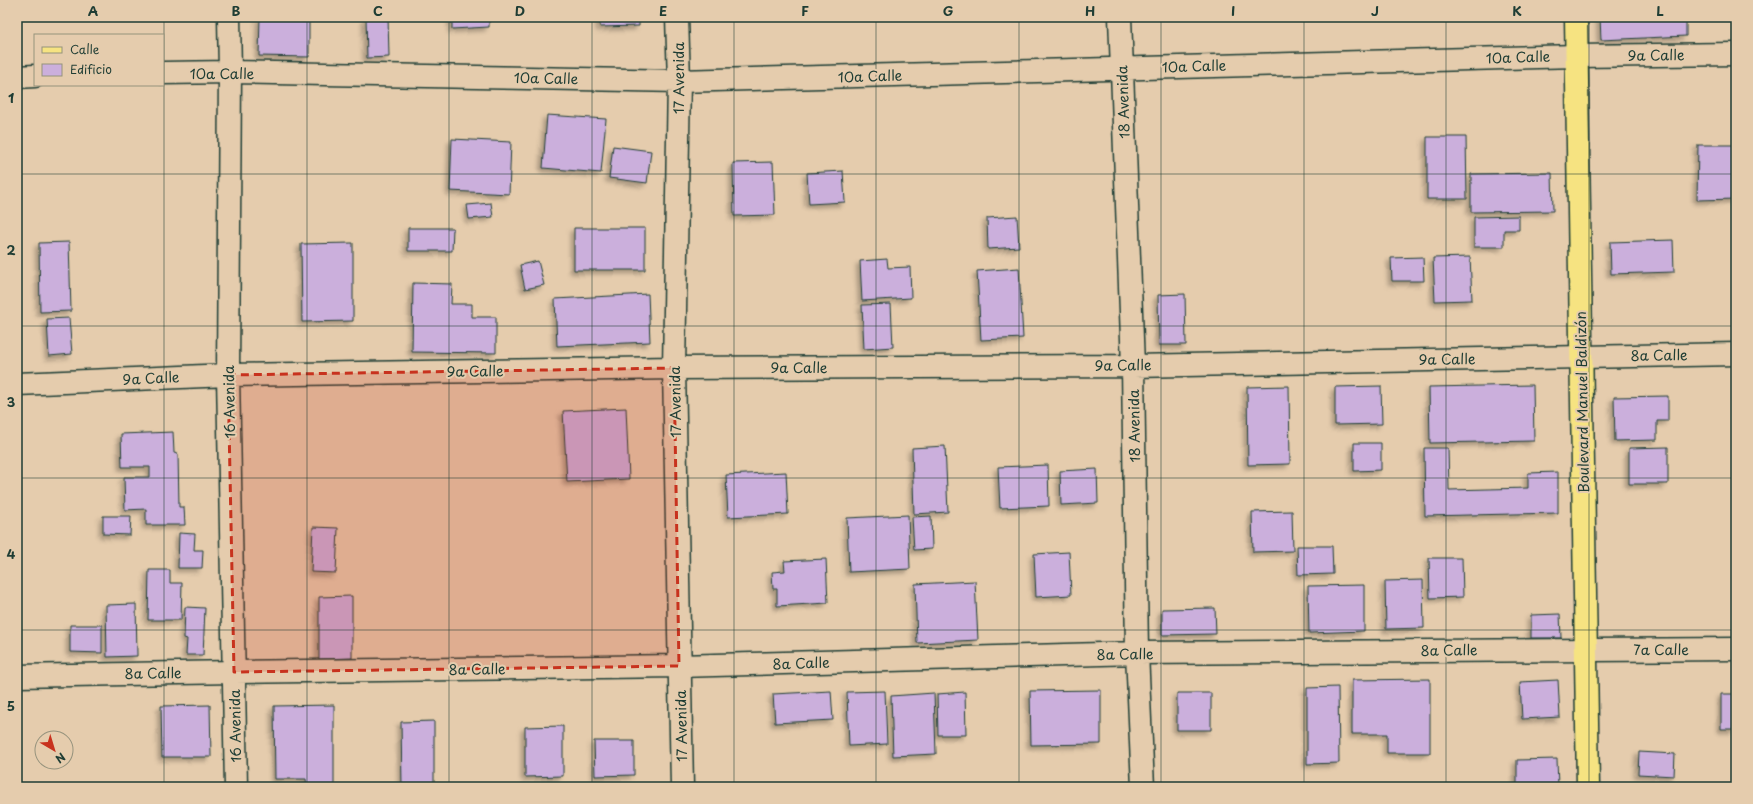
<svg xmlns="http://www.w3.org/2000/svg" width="1753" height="804" font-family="'Playpen Sans',sans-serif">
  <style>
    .building { fill: #cbafdc; stroke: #1f3d34; filter: url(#shadow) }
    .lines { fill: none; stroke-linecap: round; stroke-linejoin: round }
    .minor-casing { stroke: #1f3d34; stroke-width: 25 }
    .major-casing { stroke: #1f3d34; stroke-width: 25 }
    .minor { stroke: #e5ccad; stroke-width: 22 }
    .major { stroke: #f6e381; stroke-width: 22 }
    .marked { fill: #c8321e; fill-opacity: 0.2; stroke: #c8321e; stroke-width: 3; stroke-dasharray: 8 5; stroke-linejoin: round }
    .grid { fill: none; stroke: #1f3d34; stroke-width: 1; stroke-opacity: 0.55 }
    .labels { text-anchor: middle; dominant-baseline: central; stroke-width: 4; stroke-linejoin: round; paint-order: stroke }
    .street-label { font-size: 14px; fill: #1f3d34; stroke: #e5ccad }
    .neatline { fill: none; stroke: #1f3d34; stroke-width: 1.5 }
    .grid-label { font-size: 13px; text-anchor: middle; font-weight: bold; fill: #1f3d34 }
  </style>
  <defs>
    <filter id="shadow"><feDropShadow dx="-3.5" dy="3.5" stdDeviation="2" flood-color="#0004"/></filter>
  </defs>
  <rect width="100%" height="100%" fill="#e5ccad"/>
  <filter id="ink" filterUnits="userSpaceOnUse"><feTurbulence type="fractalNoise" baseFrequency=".025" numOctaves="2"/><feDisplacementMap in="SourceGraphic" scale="8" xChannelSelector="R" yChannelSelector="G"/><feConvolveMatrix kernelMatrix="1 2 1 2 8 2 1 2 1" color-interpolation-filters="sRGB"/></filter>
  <g filter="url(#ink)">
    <path class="building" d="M260 17H309V57L259 56Z
      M366 17H388L389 57 367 58Z
      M452 17H489V27L452 29Z
      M600 17H639V26L600 27Z
      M1600 17H1686V36L1601 40Z
      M547 115 606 119 601 173 543 168Z
      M1427 137H1466L1467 199H1427Z
      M452 139 511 142 509 194 450 191Z
      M1698 145H1736V199L1697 200Z
      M613 146 651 151 647 183 609 178Z
      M773 162 775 215 734 216 733 163Z
      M843 171 845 202 809 204 807 173Z
      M1552 173 1553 211 1471 212V174Z
      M491 203 493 217 469 219 467 205Z
      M1017 216 1019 247 988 249 987 218Z
      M1519 216V230H1504V247H1474V217Z
      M408 228H453L452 251H408Z
      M574 228H645V270H574Z
      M1673 240 1674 272 1611 274 1610 242Z
      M69 242 71 311 40 312 39 243Z
      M353 243V321L302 322 301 244Z
      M1423 257 1424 281H1392L1391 258Z
      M1470 257 1472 300 1435 301 1433 258Z
      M887 259 888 268 910 267 911 298 862 301 860 261Z
      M538 261 544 285 525 289 520 265Z
      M1019 268 1023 338 981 340 977 271Z
      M413 283 452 284 451 304H472V317H496V353L412 352Z
      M648 294 650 342 557 346 555 299Z
      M1185 294 1186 345H1159L1158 295Z
      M891 304 893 347 864 349 862 305Z
      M69 318 72 354 49 356 47 319Z
      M1533 385 1534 441 1430 443 1429 387Z
      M1289 386 1290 464 1248 465 1247 387Z
      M1381 386 1382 424 1335 425V387Z
      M1668 396V421H1657V440L1615 441 1614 397Z
      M626 408 629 479 567 482 563 411Z
      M173 432 174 453 178 454 179 507H184L185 525H146V509L125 510 124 477H150V467H122L121 434Z
      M1354 443H1381V470L1354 471Z
      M945 446 948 512 914 514 912 448Z
      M1668 447V484H1629V448Z
      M1424 448H1448L1449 490 1528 488V473L1558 472V513L1425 516Z
      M1048 465 1049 506 1000 508 998 467Z
      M1097 469 1098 503 1061 505 1060 471Z
      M786 472 788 514 728 517 726 475Z
      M1292 511 1293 551 1253 552 1252 512Z
      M908 515 910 569 849 572 847 518Z
      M103 516H131L130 535 103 534Z
      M931 516 932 549 914 550 912 517Z
      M313 527 338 528 336 573 311 572Z
      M179 533 195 534 194 550H203L202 568H178Z
      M1297 546H1332L1333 574 1298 575Z
      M1069 552 1071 595 1036 597 1034 554Z
      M1429 558H1462L1463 597 1430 598Z
      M826 559 828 603 777 606V589H773L772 572 785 571 784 561Z
      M149 570H170V583H182L181 620H148Z
      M1423 580 1424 628 1386 629 1385 581Z
      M975 581 978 640 917 643 915 584Z
      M1364 585V631L1309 633 1308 586Z
      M352 596V658L319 659V597Z
      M136 604 137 656 107 657 106 605Z
      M185 607 205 608 203 655H186L187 639 184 638Z
      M1215 608 1216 634 1162 635V609Z
      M1560 614 1561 638H1531V615Z
      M70 625H102V653L70 652Z
      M1430 679V753H1387V734H1352V680Z
      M1558 680 1560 717 1522 719 1520 682Z
      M1338 687 1339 763 1307 764V688Z
      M1101 690V744L1031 745 1030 691Z
      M831 691 833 720 775 723 773 694Z
      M885 691 887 744 849 746 847 692Z
      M965 692 966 735H938L937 694Z
      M934 693 936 754 893 756 891 696Z
      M1177 693H1211V730H1177Z
      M1721 694H1736V729H1721Z
      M210 705 211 757H162L161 706Z
      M334 705V787H307L306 779H275L274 706Z
      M434 721V787H402L401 722Z
      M563 726V776L525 777V727Z
      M594 741H634V775L595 776Z
      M1639 752 1675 754 1674 776 1638 774Z
      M1557 759 1558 787H1517V760Z"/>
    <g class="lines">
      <defs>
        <path id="minor" d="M229 17 230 72 228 375 236 787
          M677 17 679 81 674 368 682 787
          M1120 17 1133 366 1137 653 1143 787
          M163 73 230 72 679 81 1577 56 1736 54
          M17 77 35 76
          M17 384 228 375 674 368 1133 366 1736 354
          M17 676 234 672 679 666 1137 653 1736 649"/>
        <path id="major" d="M1576 17 1588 787"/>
      </defs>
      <use href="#minor" class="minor-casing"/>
      <use href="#major" class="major-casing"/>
      <use href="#minor" class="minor"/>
      <use href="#major" class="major"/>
    </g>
  </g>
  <path class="marked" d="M674 368 679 666 234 672 228 375Z"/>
  <path class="grid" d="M164 17V787M307 17V787M449 17V787M592 17V787M734 17V787M876 17V787M1019 17V787M1161 17V787M1304 17V787M1446 17V787M1589 17V787M17 174H1736M17 326H1736M17 478H1736M17 630H1736"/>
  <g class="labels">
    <g class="street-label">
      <text transform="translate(1656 55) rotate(-1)">9a Calle</text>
      <text transform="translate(1518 57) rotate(-2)">10a Calle</text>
      <text transform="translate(1194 66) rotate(-2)">10a Calle</text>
      <text x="222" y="73">10a Calle</text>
      <text transform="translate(870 76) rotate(-2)">10a Calle</text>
      <text transform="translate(546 78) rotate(1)">10a Calle</text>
      <text transform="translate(678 78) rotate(-90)">17 Avenida</text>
      <text transform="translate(1123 102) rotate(-92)">18 Avenida</text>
      <text transform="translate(1659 355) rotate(-1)">8a Calle</text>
      <text transform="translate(1447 359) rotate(-1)">9a Calle</text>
      <text transform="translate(1123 365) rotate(-1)">9a Calle</text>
      <text x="799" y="367">9a Calle</text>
      <text transform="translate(475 371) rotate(-1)">9a Calle</text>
      <text transform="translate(151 378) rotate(-3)">9a Calle</text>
      <text transform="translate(229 402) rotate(-91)">16 Avenida</text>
      <text transform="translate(675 402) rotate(-91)">17 Avenida</text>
      <text transform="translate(1582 402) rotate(-91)">Boulevard Manuel Baldizón</text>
      <text transform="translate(1134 426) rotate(-91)">18 Avenida</text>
      <text x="1661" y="649">7a Calle</text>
      <text transform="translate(1449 650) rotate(-1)">8a Calle</text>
      <text transform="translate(1125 654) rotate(-1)">8a Calle</text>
      <text transform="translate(801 663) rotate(-2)">8a Calle</text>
      <text transform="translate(477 669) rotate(-1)">8a Calle</text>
      <text transform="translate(153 673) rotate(-1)">8a Calle</text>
      <text transform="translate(235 726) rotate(-91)">16 Avenida</text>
      <text transform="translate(681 726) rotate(-91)">17 Avenida</text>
    </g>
  </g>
  <rect width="1753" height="804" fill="none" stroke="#e5ccad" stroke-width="44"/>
  <rect x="34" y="34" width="130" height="52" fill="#e5ccad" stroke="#96937d"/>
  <rect x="42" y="47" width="20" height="6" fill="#f6e381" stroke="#96937d"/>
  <text x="70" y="54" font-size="12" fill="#1f3d34">Calle</text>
  <rect x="42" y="64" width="20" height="12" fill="#cbafdc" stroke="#96937d"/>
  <text x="70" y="74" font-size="12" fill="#1f3d34">Edificio</text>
  <g transform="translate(54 750) rotate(142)"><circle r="19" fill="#e5ccad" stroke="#96937d"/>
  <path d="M0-3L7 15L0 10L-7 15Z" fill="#c8321e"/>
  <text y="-6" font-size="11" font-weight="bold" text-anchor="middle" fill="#1f3d34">N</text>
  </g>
  <rect x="22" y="22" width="1709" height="760" class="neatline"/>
  <g class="grid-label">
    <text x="93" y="16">A</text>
    <text x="236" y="16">B</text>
    <text x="378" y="16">C</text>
    <text x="520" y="16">D</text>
    <text x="663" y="16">E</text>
    <text x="805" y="16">F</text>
    <text x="948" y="16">G</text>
    <text x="1090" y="16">H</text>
    <text x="1233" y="16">I</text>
    <text x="1375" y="16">J</text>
    <text x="1517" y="16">K</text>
    <text x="1660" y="16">L</text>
    <text x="11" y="103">1</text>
    <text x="11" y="255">2</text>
    <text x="11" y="407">3</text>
    <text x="11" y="559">4</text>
    <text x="11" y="711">5</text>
  </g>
</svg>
